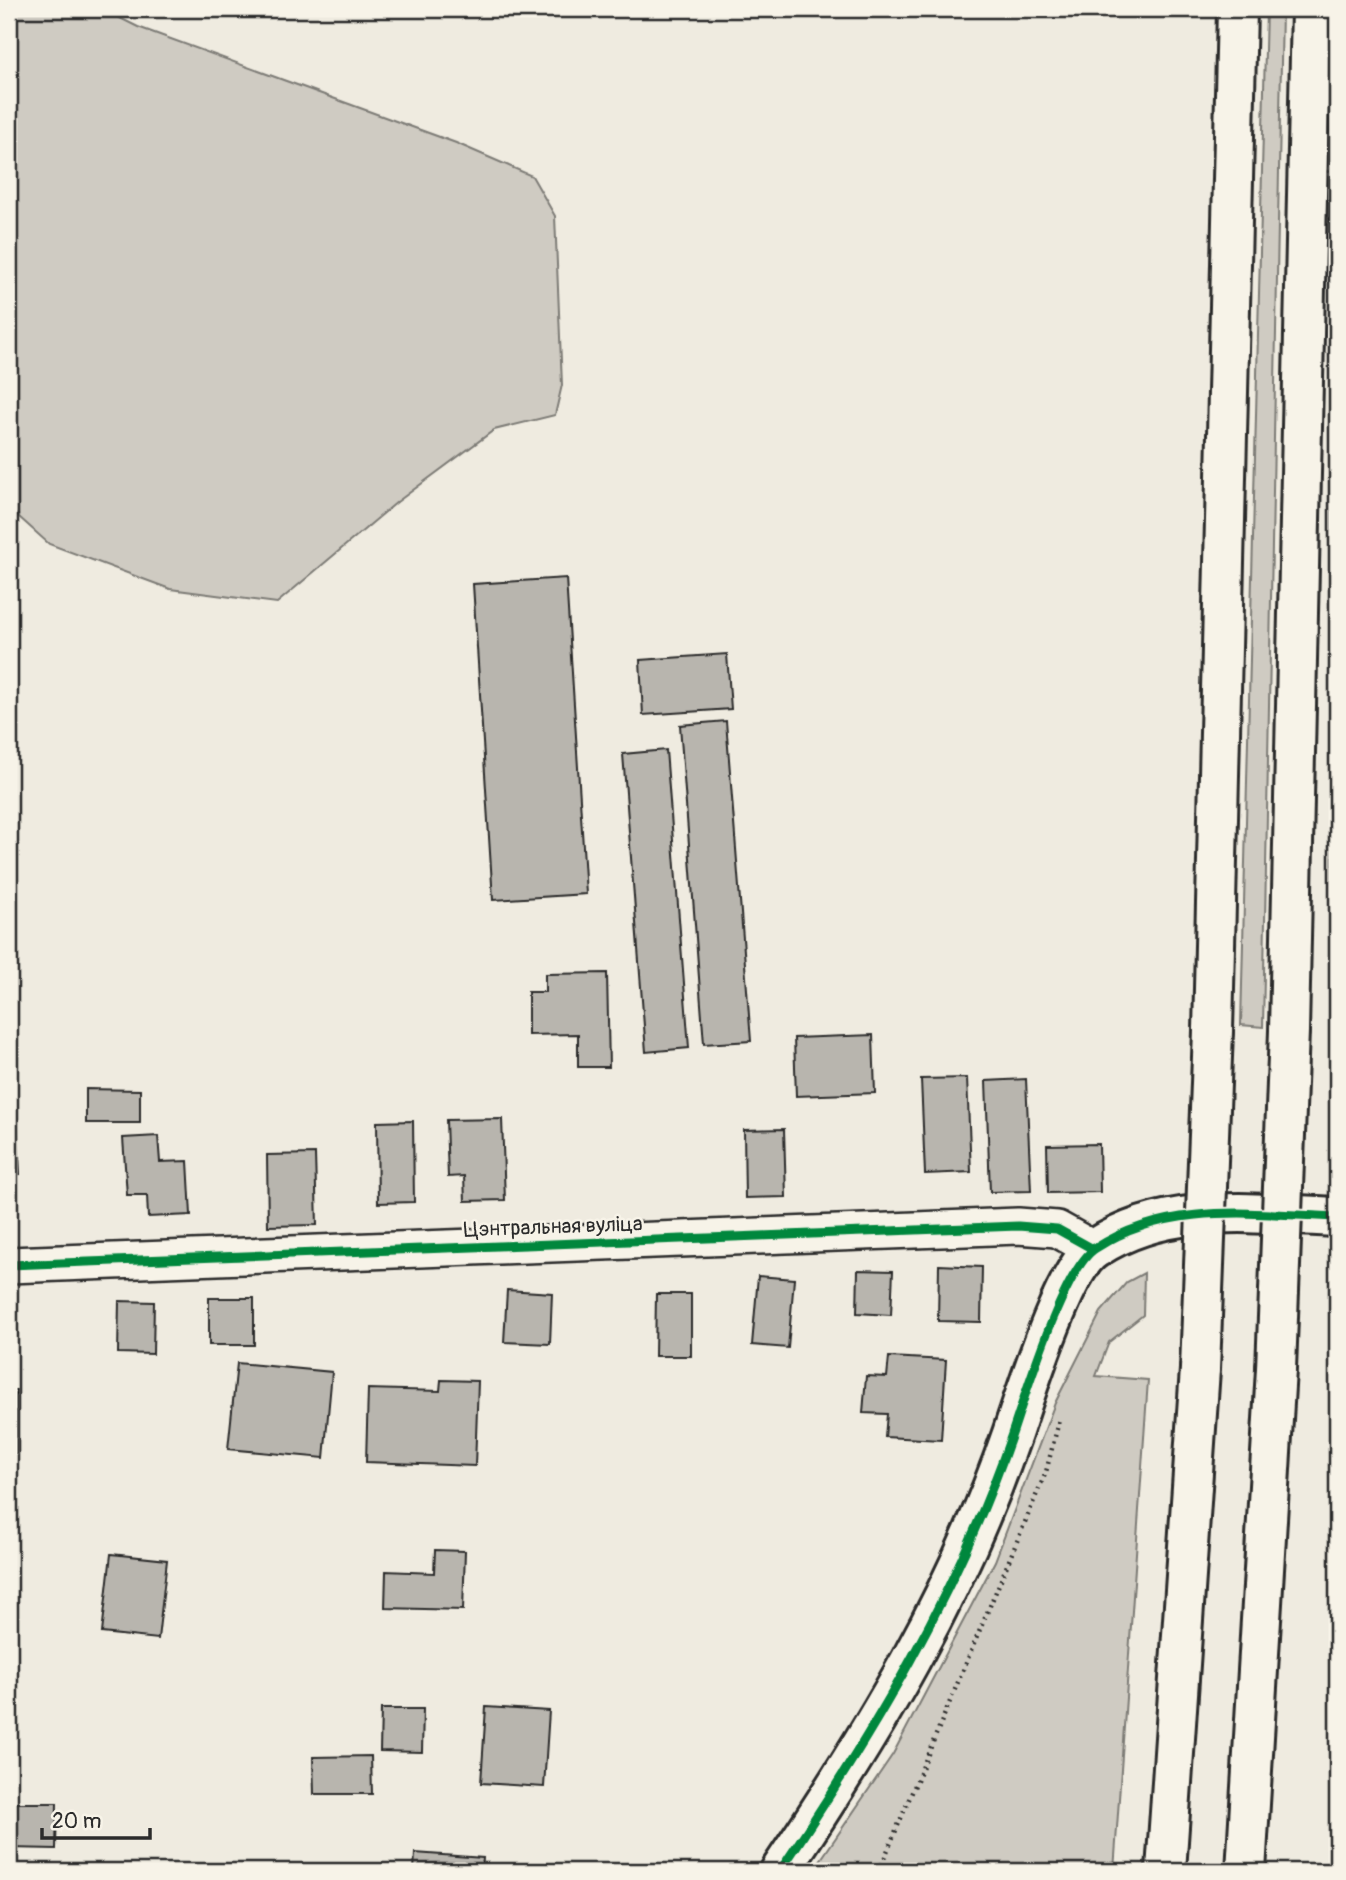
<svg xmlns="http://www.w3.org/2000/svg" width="1346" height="1880" font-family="Pangolin,sans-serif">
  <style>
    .green { fill: #cfcbc2; stroke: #7d7b76; stroke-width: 2 }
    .building { fill: #b8b5ae; stroke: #2b2b2b; stroke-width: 2 }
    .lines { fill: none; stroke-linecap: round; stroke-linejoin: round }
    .minor-casing { stroke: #2b2b2b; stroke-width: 40 }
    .tertiary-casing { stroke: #2b2b2b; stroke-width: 44 }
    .trunk-casing { stroke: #2b2b2b; stroke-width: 44 }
    .path { stroke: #2b2b2b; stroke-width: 4.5; stroke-dasharray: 2 5; stroke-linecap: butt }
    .minor { stroke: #f7f3e8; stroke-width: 35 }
    .tertiary { stroke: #f7f3e8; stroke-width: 38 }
    .trunk { stroke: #f7f3e8; stroke-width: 38 }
    .trunk-bridge-casing { stroke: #2b2b2b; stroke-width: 44; stroke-linecap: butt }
    .trunk-bridge { stroke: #f7f3e8; stroke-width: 38 }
    .cycleway-casing { stroke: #f7f3e8; stroke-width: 13 }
    .cycleway { stroke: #00873e; stroke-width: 9 }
    .labels { text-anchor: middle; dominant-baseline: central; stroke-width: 5; stroke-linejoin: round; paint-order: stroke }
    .street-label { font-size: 21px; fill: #2b2b2b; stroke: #f7f3e8 }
  </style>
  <rect width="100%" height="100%" fill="#efebe0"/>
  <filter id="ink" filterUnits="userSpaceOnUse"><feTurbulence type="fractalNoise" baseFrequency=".0143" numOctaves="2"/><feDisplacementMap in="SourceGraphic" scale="14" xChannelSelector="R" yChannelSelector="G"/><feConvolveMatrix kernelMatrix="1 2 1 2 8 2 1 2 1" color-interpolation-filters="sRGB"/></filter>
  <g filter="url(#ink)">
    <path class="green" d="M9 9H102L138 27 456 143 532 176 555 216 562 385 555 415 494 430 397 502 277 603 170 589 49 544 9 508Z
      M1266 9H1282L1263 1027 1241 1025Z
      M1337 312V1173L1333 1175 1332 467Z
      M1144 1273 1143 1315 1109 1342 1096 1376 1148 1380 1114 1871H813L893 1754 995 1561 1055 1403 1101 1312 1127 1282Z"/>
    <path class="building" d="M566 578 586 894 493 900 473 584Z
      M727 654 731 709 643 715 640 660Z
      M726 721 751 1041 704 1044 680 725Z
      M666 750 689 1048 646 1052 623 754Z
      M607 973 609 1067H578V1034L528 1035V992H545V974Z
      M873 1035 875 1093 796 1096 794 1038Z
      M967 1078 971 1172 925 1174 921 1079Z
      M1026 1079 1031 1191 990 1192 986 1081Z
      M86 1089 140 1090V1123H86Z
      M17 1118 20 1174 9 1175V1119Z
      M502 1119 505 1200 465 1201 464 1176 448 1177 446 1120Z
      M413 1121 414 1202 378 1203 377 1122Z
      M784 1129 786 1197 745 1198 744 1130Z
      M158 1136 160 1162 188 1161 191 1215 148 1217 147 1195H127L123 1138Z
      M1099 1144 1100 1192 1048 1193 1047 1145Z
      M315 1154 317 1225 268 1226 267 1155Z
      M939 1265 982 1267 981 1322 938 1321Z
      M858 1270 893 1271 891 1315 857 1313Z
      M758 1276 794 1279 788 1348 752 1345Z
      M507 1290 552 1293 550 1344 504 1342Z
      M656 1294H691V1356H655Z
      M209 1298H254V1345H209Z
      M119 1301 154 1302 153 1354 118 1353Z
      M889 1357 946 1360 941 1440 885 1437 887 1414 863 1413 866 1376 887 1377Z
      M237 1363 332 1372 324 1458 228 1449Z
      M441 1380 478 1381 475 1466 366 1462 368 1389 440 1391Z
      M9 1390H16V1454H9Z
      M435 1550 465 1551 463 1610 385 1608 386 1571 434 1573Z
      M111 1554 167 1560 158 1639 102 1633Z
      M486 1707 549 1711 544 1787 481 1783Z
      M381 1709H423L422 1752 380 1751Z
      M371 1756 372 1794H314L313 1757Z
      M9 1803H57L56 1849 9 1848Z
      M415 1853 483 1858 482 1871H414Z"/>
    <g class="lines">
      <defs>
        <path id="minor" d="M9 1265 1018 1226 1057 1229 1093 1249"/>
        <path id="tertiary" d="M780 1871C874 1731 957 1594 1012 1434 1025 1396 1064 1267 1096 1248 1168 1201 1255 1214 1337 1217"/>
        <path id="trunk" d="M1213 1031 1237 9
          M1289 1031 1311 9
          M1166 1871 1200 1369
          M1246 1871 1276 1369"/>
      </defs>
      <use href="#minor" class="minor-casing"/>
      <use href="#tertiary" class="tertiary-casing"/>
      <use href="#trunk" class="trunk-casing"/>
      <path class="path" d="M879 1871 1046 1472 1059 1421"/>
      <use href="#minor" class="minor"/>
      <use href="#tertiary" class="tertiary"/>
      <use href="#trunk" class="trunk"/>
      <defs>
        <path id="trunk-bridge" d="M1200 1369 1213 1031
          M1276 1369 1289 1031"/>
      </defs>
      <use href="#trunk-bridge" class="trunk-bridge-casing"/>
      <use href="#trunk-bridge" class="trunk-bridge"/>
      <defs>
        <path id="cycleway" d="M9 1265 1018 1226 1057 1229 1093 1249
          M780 1871C874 1731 957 1594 1012 1434 1025 1396 1064 1267 1096 1248 1168 1201 1255 1214 1337 1217"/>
      </defs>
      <use href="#cycleway" class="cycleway-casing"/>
      <use href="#cycleway" class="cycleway"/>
    </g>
  </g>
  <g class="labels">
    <g class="street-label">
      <text transform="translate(553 1227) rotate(-2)">Цэнтральная вуліца</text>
    </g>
  </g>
  <rect width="1346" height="1880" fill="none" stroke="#f7f3e8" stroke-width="35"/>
  <rect x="18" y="18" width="1311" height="1845" fill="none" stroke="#2b2b2b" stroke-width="2.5" filter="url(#ink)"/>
  <path d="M42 1828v10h108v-10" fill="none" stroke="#2b2b2b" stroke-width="3.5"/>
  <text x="52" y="1828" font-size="21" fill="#2b2b2b" stroke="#f7f3e8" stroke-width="5" paint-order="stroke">20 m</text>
</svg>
